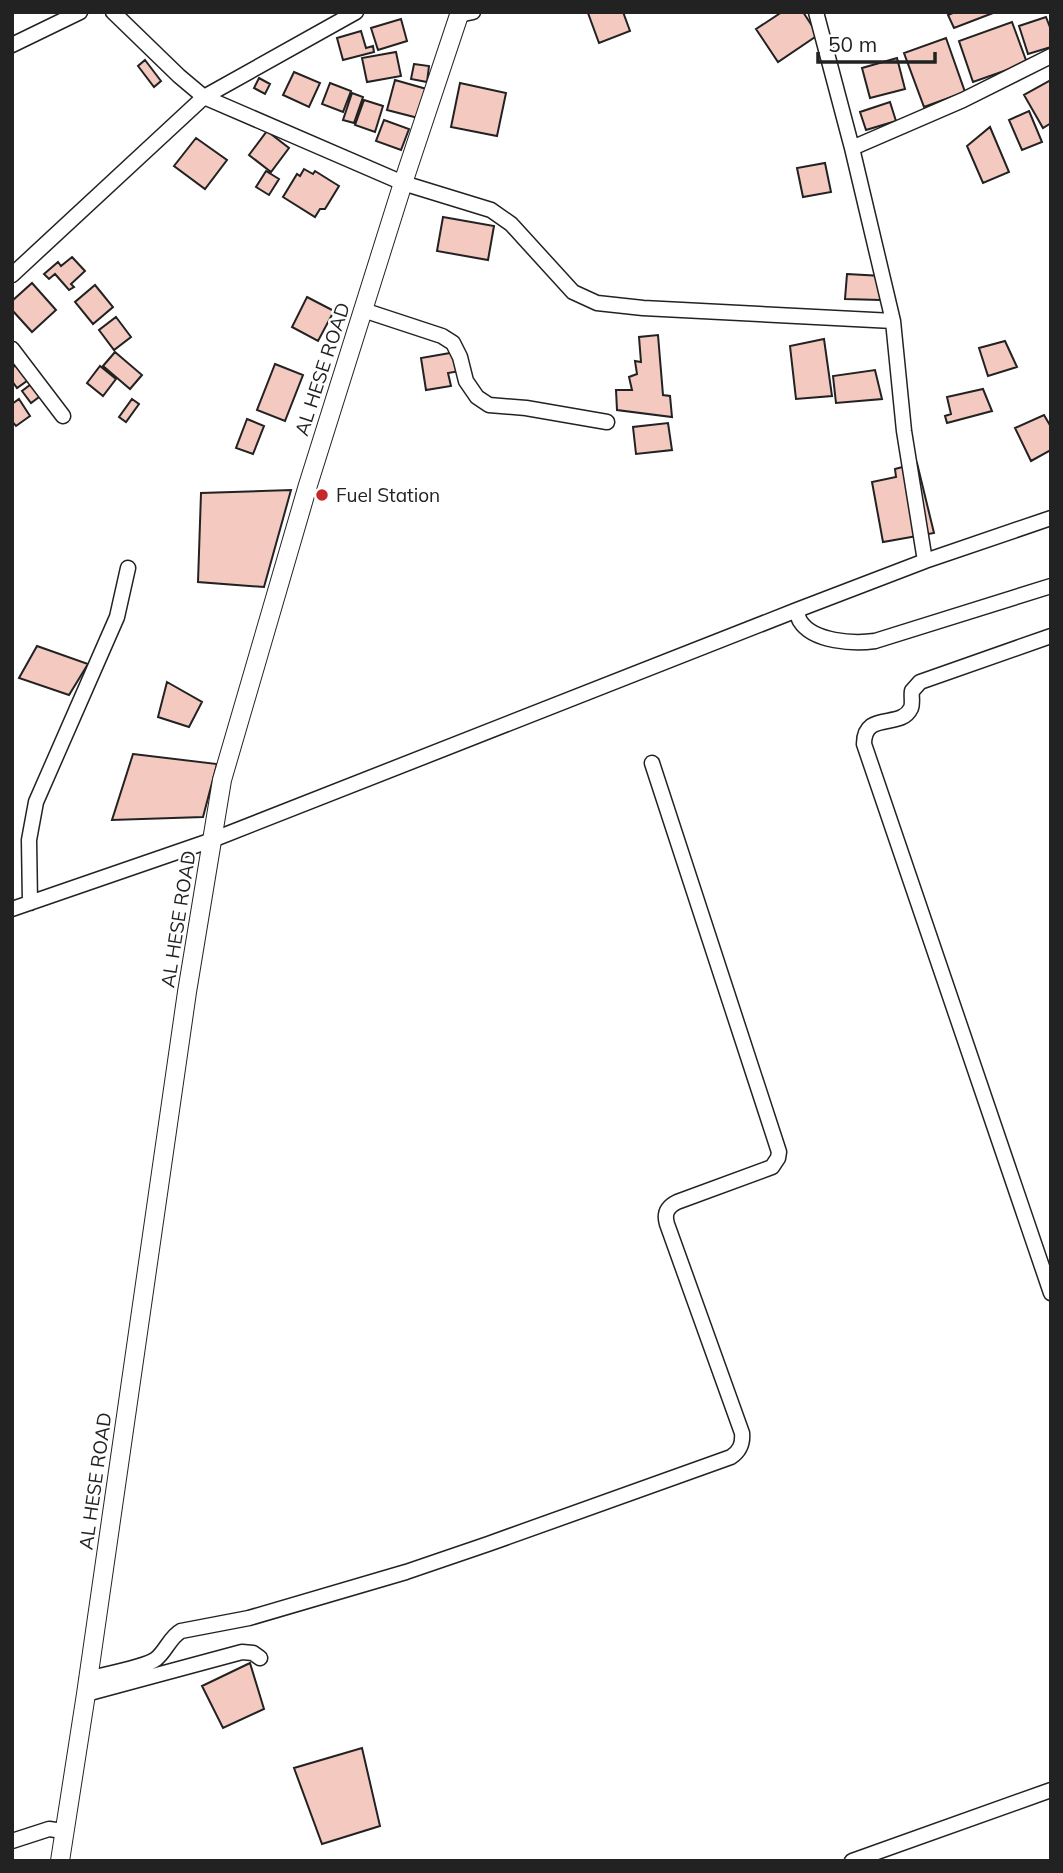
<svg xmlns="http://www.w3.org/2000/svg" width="1063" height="1873" font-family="Mulish,sans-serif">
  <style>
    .building { fill: #f3c9c0; stroke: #222; stroke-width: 2 }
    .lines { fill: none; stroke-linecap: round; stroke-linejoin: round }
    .minor-casing { stroke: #222; stroke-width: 17 }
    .tertiary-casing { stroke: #222; stroke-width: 20 }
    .minor { stroke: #fff; stroke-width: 14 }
    .tertiary { stroke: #fff; stroke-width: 18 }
    .poi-dot { fill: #c62828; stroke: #fff; stroke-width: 2.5 }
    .labels { text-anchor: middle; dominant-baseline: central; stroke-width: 5; stroke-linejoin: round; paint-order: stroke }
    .street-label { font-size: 19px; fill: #222; stroke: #fff }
    .poi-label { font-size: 19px; fill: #222; stroke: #fff; text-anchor: start }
  </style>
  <rect width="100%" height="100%" fill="#fff"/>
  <path class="building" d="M590 12H623L630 31 599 43 588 13Z
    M782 12H803L818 35 778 62 756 29Z
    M955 12H993V13L954 28 948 15Z
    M1046 17 1051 30V47L1028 54 1019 26Z
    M401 19 407 41 378 50 371 28Z
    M1012 22 1027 63 973 82 959 41Z
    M361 31 366 48 373 46 374 52 343 60 337 38Z
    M946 38 965 92 924 107 904 53Z
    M396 52 401 76 367 82 362 58Z
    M897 58 905 89 870 98 862 68Z
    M145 60 161 81 154 87 138 66Z
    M414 64 429 66 427 82 411 79Z
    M294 72 320 83 309 107 283 95Z
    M259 78 270 84 265 94 254 88Z
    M395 80 430 90 422 119 387 110Z
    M1051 80V123L1043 128 1024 95Z
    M330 83 351 91 343 112 322 104Z
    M460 83 506 93 497 136 451 127Z
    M352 93 363 97 354 123 343 120Z
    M364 100 383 106 375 132 355 125Z
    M890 102 896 121 866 130 860 112Z
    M1029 111 1042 142 1022 150 1009 120Z
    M384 120 409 129 401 150 376 141Z
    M990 127 1009 172 983 183 967 146Z
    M267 131 289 148 271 172 249 155Z
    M196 138 227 160 205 189 174 166Z
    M825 163 831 192 803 197 797 168Z
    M304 169 313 174 315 171 339 186 325 209H320L315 217 283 197 297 174 300 176Z
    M266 171 279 179 269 195 256 187Z
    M443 217 494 226 488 260 437 251Z
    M72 257 85 271 71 284 74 287 69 290 55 274 49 279 44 274 58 262 61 266Z
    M847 274 882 276 880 300 845 299Z
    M32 283 56 310 32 332 12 310V301Z
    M95 285 113 307 93 324 75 302Z
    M307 297 334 311 318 341 292 327Z
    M116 317 131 337 114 350 99 330Z
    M658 335 663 395 670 396 672 417 617 410 616 390H632L629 377 637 374 635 361 641 362 639 337Z
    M824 339 832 396 796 399 790 346Z
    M1005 341 1017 367 988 376 979 348Z
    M115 352 142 375 130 389 103 366Z
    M456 352 460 371 448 373 451 386 426 390 421 358Z
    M20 362 31 378 17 388 12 381V368Z
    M275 364 303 375 285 421 257 410Z
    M100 366 116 379 103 396 87 383Z
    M875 370 882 399 836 403 833 376Z
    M34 382 43 394 31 403 22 391Z
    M983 389 992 411 947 423 945 416 951 414 947 397Z
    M19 399 30 416 16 426 12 421V404Z
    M132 399 139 404 126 422 119 417Z
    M1044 415 1051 427V450L1031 461 1015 428Z
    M247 419 264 426 253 454 236 448Z
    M668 423 672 450 636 454 633 427Z
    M917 463 934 533 883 542 872 482 896 477 895 469Z
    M291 490 264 587 198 582 201 493Z
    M37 646 88 664 69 695 19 678Z
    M167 682 202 702 189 727 158 717Z
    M133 754 217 764 203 817 112 820Z
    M250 1663 264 1709 223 1728 202 1686Z
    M362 1748 380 1826 322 1844 294 1768Z"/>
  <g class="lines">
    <defs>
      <path id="minor" d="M113 12 179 76 204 97 403 183 491 210 511 224 573 292 597 303 643 308 893 321
        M816 12 852 148 893 321 904 431 925 561
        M459 15 473 12
        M12 45 80 12
        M852 148 963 100 1051 56
        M12 275 204 97 356 12
        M363 310 442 336 453 343 460 357 466 381 477 397 489 405 526 408 607 422
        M12 349 63 416
        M797 610C798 614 798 618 800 621 813 642 854 644 875 641L1051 586
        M1051 636 920 682 912 691C911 696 913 703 911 708 901 730 864 710 864 744L1051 1293
        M30 903 29 840 36 802 117 617 128 568
        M12 909 212 840 797 610 925 561 1051 518
        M87 1679C102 1675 146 1667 156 1659 166 1651 170 1637 181 1631L249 1618 406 1572 488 1544 731 1457C740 1451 743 1444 742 1433L667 1224C664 1214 667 1207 677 1202L772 1167 778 1158 779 1152 652 763
        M86 1694 242 1652 253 1653 260 1658
        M12 1841 49 1829 63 1831
        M852 1861 1051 1790"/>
      <path id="tertiary" d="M60 1861 86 1694 187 992 222 780 308 485 403 183 460 12"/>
    </defs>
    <use href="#minor" class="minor-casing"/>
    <use href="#tertiary" class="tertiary-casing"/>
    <use href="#minor" class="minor"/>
    <use href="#tertiary" class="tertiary"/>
  </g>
  <circle class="poi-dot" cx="322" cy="495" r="7"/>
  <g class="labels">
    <g class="street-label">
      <text transform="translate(322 369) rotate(-72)">AL HESE ROAD</text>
      <text transform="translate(178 919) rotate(-81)">AL HESE ROAD</text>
      <text transform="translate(95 1481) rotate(-82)">AL HESE ROAD</text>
    </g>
    <g class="poi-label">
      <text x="336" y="495">Fuel Station</text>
    </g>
  </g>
  <rect width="1063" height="1873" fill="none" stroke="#222222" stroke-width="28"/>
  <path d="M818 52v10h117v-10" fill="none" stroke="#222222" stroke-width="3.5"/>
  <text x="828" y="52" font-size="21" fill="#222222" stroke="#ffffff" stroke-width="5" paint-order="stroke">50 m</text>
</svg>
